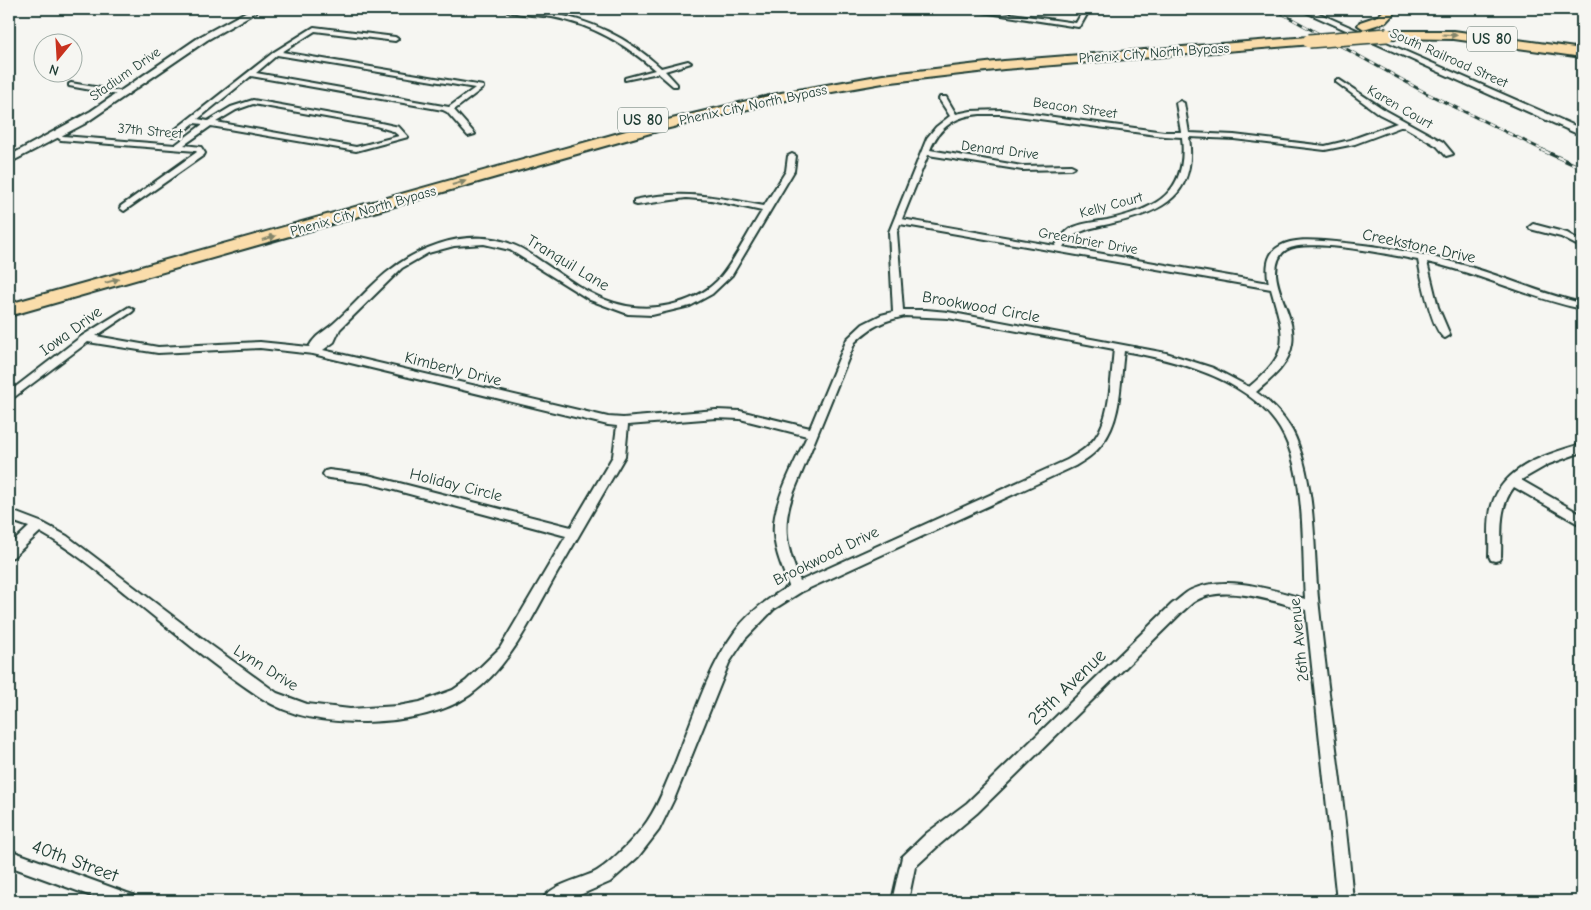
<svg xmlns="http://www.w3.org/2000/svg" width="1591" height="910" font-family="'Comic Neue',sans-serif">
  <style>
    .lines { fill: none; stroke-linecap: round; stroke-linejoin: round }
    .minor-casing { stroke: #1f3d34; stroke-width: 4 }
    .tertiary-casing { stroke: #1f3d34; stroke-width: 4 }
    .motorway-casing { stroke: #1f3d34; stroke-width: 4 }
    .minor { fill: #f6f6f2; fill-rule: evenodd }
    .tertiary { fill: #f6f6f2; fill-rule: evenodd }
    .motorway { fill: #faddab; fill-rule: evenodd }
    .rail-far1-casing { stroke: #1f3d34; stroke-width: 3 }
    .rail-casing { stroke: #1f3d34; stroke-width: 4 }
    .rail-far1 { stroke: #f6f6f2; stroke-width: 2; stroke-dasharray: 5.5; stroke-linecap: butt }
    .rail { stroke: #f6f6f2; stroke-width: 2.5; stroke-dasharray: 8; stroke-linecap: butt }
    .motorway-bridge-casing { stroke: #1f3d34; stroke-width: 16; stroke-linecap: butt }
    .motorway-bridge { stroke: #faddab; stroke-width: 13 }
    .oneway { fill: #82856a }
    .labels { text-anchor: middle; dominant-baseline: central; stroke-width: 4.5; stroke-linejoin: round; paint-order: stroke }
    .far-street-label { font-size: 14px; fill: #1f3d34; stroke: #f6f6f2 }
    .shield { fill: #f6f6f2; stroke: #60746d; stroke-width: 1 }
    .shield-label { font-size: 15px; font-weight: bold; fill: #1f3d34 }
    .street-label { font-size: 16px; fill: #1f3d34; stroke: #f6f6f2 }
    .near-street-label { font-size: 19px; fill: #1f3d34; stroke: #f6f6f2 }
  </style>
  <rect width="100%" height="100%" fill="#f6f6f2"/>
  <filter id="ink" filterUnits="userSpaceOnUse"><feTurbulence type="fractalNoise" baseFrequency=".02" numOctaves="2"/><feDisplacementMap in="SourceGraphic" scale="10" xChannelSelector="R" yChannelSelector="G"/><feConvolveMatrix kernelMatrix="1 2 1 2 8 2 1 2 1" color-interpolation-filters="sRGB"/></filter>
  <g filter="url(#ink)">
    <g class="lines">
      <defs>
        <path id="minor" d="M503 9C517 8 531 10 545 12 591 20 627 37 661 68L688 61 691 63 665 71 677 84V86H673L658 73 625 80V78L655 70C624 43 593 25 552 17 539 15 513 15 503 9Z
          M963 9H977L1076 23 1084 9H1090L1081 25 1078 27Z
          M314 27 395 37 398 39 395 41 315 31 282 52 483 86V88L454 110 475 134 468 136 447 112 443 110 251 76 198 119 208 121 231 107 253 100 376 122 399 127 408 137 356 151 211 126 184 145 201 147 205 153 204 155 124 211 120 208 121 206 197 152 196 151 61 140 54 135 58 133 63 136 175 145 203 124 194 123 178 136H172V132L274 52ZM277 55 475 88 449 107 256 73ZM253 104 376 126 393 131 399 136 356 147 216 122 236 110Z
          M1338 79 1385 110 1443 142 1453 154 1446 156 1437 146 1403 126 1355 144 1325 150 1234 139 1189 137C1197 195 1163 212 1113 223 1093 228 1075 229 1063 247L1269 283C1266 270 1266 253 1280 246 1296 237 1319 241 1336 242 1381 246 1427 254 1470 267 1508 278 1544 295 1582 303V309C1529 298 1480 273 1427 262L1438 307 1450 335 1445 338C1432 334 1421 275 1418 260 1392 255 1307 237 1286 250 1278 255 1276 265 1276 274 1278 298 1296 319 1292 344 1289 365 1271 379 1256 392 1274 405 1291 423 1298 444 1317 497 1313 554 1319 608 1329 706 1345 803 1353 901H1337L1306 610C1277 602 1226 584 1197 600 1191 603 1187 608 1182 612L977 813 939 845 915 867 908 901H892L902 857 927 833 967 803 1172 604C1179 600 1184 593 1191 590 1227 574 1269 589 1305 599 1302 550 1306 480 1284 436 1256 380 1179 361 1124 351 1120 381 1122 419 1102 444 1095 454 1085 460 1075 466L801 592 774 609 745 639 729 663 675 797 659 830 638 857 610 882 566 901H542C548 885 583 879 597 871 612 862 639 834 648 820 659 804 665 785 673 768 691 724 707 670 734 633 748 613 769 598 789 586 783 569 775 552 774 534 771 505 795 463 807 436L740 419 716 418 628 425 625 456C602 496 579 535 556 575 532 617 511 666 470 695 441 715 400 721 365 722 328 722 291 718 260 697 213 666 170 629 126 594 99 572 71 549 40 532L13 557 9 558V546L29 527 9 520V510L43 523 67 536 212 646 277 693 307 704 350 709 398 706 420 702 453 690 466 681 500 648 566 536 368 483 329 478 325 477 323 474 325 471 329 470 368 475 571 527 613 456 617 426 608 425 313 354 260 348 158 353 88 342 9 401V392L82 336 129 307 134 310 132 312 96 336 158 347 260 342 309 347C315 335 324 332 333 324 348 311 360 297 374 284 410 249 466 224 516 246 526 250 536 258 545 264 586 292 619 316 670 305 688 301 704 294 717 281 733 264 749 231 762 211L711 200 686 198 637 205 634 204V200C683 189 717 197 764 206L786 171 788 156 792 154 796 156 794 171 732 275 712 294 690 306 652 315 628 314 590 300 510 250 484 244 454 246 428 253 402 268 340 329 334 342 323 350 608 417 623 418 716 410 740 411 810 428 847 339 863 324 881 315 893 312 889 232 927 138 936 127 950 116 939 99 940 97H946L956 114 971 111 1002 110 1164 132H1181L1176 103 1180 101 1184 103 1189 133 1234 135 1325 146 1350 140 1397 123 1379 114 1336 82V80ZM980 114H1002L1164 136 1182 137C1188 193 1157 209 1107 220 1095 222 1081 223 1070 229 1064 233 1059 240 1055 246L902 219 928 155 1022 170 1071 169 1075 167 1071 165 1022 166 930 150C939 127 955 116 980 114ZM900 224 1271 289C1285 339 1292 351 1249 387L1213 368 1166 353 948 312 926 310H903L897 232ZM905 316 948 318 1114 349C1111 375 1111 417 1095 438 1088 448 1077 454 1067 460L800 581C787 548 781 528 793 494L855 342C872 326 882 321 905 316Z
          M71 83 124 92 128 94 124 96 69 86V84Z
          M1533 224 1567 233 1582 242V248L1561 237 1530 229 1529 227Z
          M1582 444V452L1549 464 1521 480 1582 515V526L1514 487C1498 508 1502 531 1501 556L1499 560 1495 561 1491 560 1489 556C1490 540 1487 521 1492 505 1504 466 1547 454 1582 444Z
          M9 850 127 893 133 895 135 901H105L9 866Z"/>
        <path id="tertiary" d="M251 9H261L207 40 84 124 9 163V156L91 111 201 36Z
          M1299 9H1309L1582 129V136Z"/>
        <path id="motorway" d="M1386 9H1398L1386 22 1364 29 1358 25 1360 22 1378 16Z
          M1387 31H1454L1582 49V57L1454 39 1383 38 1381 35Z
          M1309 37 1313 38 1315 41 1313 44 1004 69 883 83 781 101 661 130 9 316V304L651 124 781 93 883 75 1004 61Z"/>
      </defs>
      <use href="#minor" class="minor-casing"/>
      <use href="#tertiary" class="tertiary-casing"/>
      <use href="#motorway" class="motorway-casing"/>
      <use href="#minor" class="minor"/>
      <use href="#tertiary" class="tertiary"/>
      <use href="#motorway" class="motorway"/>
      <defs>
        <path id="rail-far1" d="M1274 9 1426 93 1545 151"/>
        <path id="rail" d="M1542 150 1582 168"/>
      </defs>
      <use href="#rail-far1" class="rail-far1-casing"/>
      <use href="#rail" class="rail-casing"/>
      <use href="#rail-far1" class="rail-far1"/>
      <use href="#rail" class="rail"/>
      <defs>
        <path id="motorway-bridge" d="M1309 41 1387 35"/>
      </defs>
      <use href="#motorway-bridge" class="motorway-bridge-casing"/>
      <use href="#motorway-bridge" class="motorway-bridge"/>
    </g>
    <defs><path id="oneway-solid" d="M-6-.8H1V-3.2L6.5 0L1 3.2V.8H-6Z" transform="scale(1.25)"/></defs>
    <g class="oneway">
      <use href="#oneway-solid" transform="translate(1450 35) rotate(4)"/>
      <use href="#oneway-solid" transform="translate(459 183) rotate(-16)"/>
      <use href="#oneway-solid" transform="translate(269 238) rotate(-16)"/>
      <use href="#oneway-solid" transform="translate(112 281) rotate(-16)"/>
    </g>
  </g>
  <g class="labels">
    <g class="far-street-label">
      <text transform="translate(1154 53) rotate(-4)">Phenix City North Bypass</text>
      <text transform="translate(1449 58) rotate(24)">South Railroad Street</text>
      <text transform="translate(125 74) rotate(-35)">Stadium Drive</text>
      <text transform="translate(753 105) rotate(-12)">Phenix City North Bypass</text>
      <text transform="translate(1400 107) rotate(30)">Karen Court</text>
      <text transform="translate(1075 108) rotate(8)">Beacon Street</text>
      <text transform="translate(150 131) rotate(5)">37th Street</text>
      <text transform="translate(1000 150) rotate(7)">Denard Drive</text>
      <text transform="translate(1111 205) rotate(-15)">Kelly Court</text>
      <text transform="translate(363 211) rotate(-16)">Phenix City North Bypass</text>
      <text transform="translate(1088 241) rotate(10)">Greenbrier Drive</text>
    </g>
    <g class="shield">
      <rect x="1467" y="26.5" width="50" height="25" rx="4"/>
      <rect x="618" y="107.5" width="50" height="25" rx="4"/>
    </g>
    <g class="shield-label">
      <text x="1492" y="39">US 80</text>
      <text x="643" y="120">US 80</text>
    </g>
    <g class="street-label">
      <text transform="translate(1419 246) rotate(12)">Creekstone Drive</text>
      <text transform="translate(568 263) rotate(31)">Tranquil Lane</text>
      <text transform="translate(981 307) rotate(10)">Brookwood Circle</text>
      <text transform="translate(71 331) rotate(-36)">Iowa Drive</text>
      <text transform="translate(453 369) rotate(14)">Kimberly Drive</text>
      <text transform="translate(456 485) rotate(14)">Holiday Circle</text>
      <text transform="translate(826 556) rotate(-26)">Brookwood Drive</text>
      <text transform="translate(1299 640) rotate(-96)">26th Avenue</text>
      <text transform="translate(266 668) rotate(32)">Lynn Drive</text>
    </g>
    <g class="near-street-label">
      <text transform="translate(1067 687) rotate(-44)">25th Avenue</text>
      <text transform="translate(75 861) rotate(20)">40th Street</text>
    </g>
  </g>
  <rect width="1591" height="910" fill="none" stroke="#f6f6f2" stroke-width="30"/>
  <rect x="15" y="15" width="1561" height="880" fill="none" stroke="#1f3d34" stroke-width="2" filter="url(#ink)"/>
  <g transform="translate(58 58) rotate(198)"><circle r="24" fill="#f6f6f2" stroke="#a0aca6"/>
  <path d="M0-4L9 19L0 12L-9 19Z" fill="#c8321e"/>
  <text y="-8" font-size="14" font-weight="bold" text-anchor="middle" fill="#1f3d34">N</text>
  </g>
</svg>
